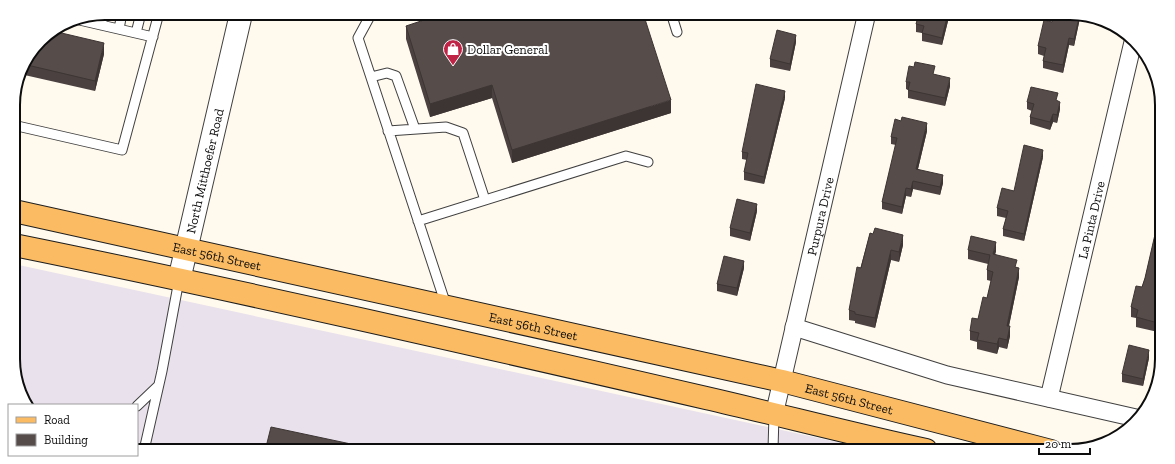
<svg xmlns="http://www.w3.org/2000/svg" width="1175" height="464" font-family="'Zilla Slab',serif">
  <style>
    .industrial { fill: #e9e1ec }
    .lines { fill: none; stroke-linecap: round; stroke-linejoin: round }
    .service-casing { stroke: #404040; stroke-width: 11 }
    .minor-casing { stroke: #404040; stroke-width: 19 }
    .tertiary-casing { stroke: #404040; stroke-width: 24 }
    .primary-casing { stroke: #1e1e1e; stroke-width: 24 }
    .service { stroke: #fff; stroke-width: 9 }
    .minor { stroke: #fff; stroke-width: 17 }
    .tertiary { stroke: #fff; stroke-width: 22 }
    .primary { stroke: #fabb63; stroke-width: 22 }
    .wall { fill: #4a4140 }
    .shaded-wall { fill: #3c3534 }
    .building { fill: #564c4a; stroke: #3c3534 }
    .labels { text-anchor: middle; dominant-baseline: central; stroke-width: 4; stroke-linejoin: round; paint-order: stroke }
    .poi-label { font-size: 13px; fill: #0d0d0d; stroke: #fff; text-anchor: start }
    .street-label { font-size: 13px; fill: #0d0d0d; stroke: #fff }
    .rim { fill: none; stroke: #0d0d0d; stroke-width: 2 }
  </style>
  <rect width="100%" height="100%" fill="#fff9ee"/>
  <path class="industrial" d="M14 264 874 450 137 446V405H29L15 377Z"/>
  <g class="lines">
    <defs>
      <path id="service" d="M374 14 370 16 358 38 446 305
        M672 16 677 32
        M75 19 153 37
        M101 25 104 13
        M119 29 122 13
        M136 33 140 17
        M371 77 387 73 396 76 415 129
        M13 125 122 150 159 13
        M388 131 446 127 463 133 485 200
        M418 221 626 156 648 162
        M137 406 158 386
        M145 446 162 371 179 280
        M773 449 774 415"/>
      <g id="minor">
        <path d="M794 327 947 375 1136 418"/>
        <path id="s1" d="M1049 398 1133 42"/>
        <path id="s2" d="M774 415 866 17"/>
      </g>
      <g id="tertiary">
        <path id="s3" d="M179 280 241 14"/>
      </g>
      <g id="primary">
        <path id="s4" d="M14 211 782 381 1051 451"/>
        <path d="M14 245C246 292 476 345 706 398 780 415 852 434 926 450"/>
      </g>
    </defs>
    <use href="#service" class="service-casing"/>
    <use href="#minor" class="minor-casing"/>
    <use href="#tertiary" class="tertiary-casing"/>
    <use href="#primary" class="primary-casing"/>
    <use href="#service" class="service"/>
    <use href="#minor" class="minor"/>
    <use href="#tertiary" class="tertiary"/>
    <use href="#primary" class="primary"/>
  </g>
  <path class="wall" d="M128 13H136L134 16 128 14Z
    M144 13H153L151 19 146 18Z
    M918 17H949L942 45 922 41V33L916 32V24Z
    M1053 18H1080L1074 46 1069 45 1063 73 1043 68V61L1044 56 1038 54V46L1052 22Z
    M406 26 671 113 512 163 492 98 430 117 406 39Z
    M44 36 104 54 95 91 20 74 23 64Z
    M796 42 790 71 770 67V59Z
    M935 75 950 86 945 106 908 98V90L906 89V82Z
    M785 98 764 184 744 180V172L747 160 742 159V152Z
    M1058 101 1060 109 1057 123 1053 122 1050 130 1030 124V117L1032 111 1027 109V102Z
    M927 131 918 169 943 183 940 195 913 189 911 197 906 196 902 214 882 209V202L896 145 891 144V137Z
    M1043 157 1024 241 1003 236V229L1006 218 997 216V208L1014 191Z
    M757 211 750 241 730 236V228Z
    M1159 217 1158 332 1136 327V318L1131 317V307L1142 287 1145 278Z
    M870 233 903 245 899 262 891 260 875 328 855 323V321L849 320V310Z
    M968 250 996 251 995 254 1017 268 1019 277 1009 326 1010 336 1007 349 999 347 997 354 977 349V342L970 340V331L978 319 987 298 991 281 987 280V270L988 264 968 259Z
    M744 268 737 296 717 291V284Z
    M1149 358 1143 386 1122 382V374Z"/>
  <path class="shaded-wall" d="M947 17H949L942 45V38Z
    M1079 18H1080L1074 46V39Z
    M796 35V42L790 71V64Z
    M1069 38V45L1063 73V65Z
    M104 43V54L95 91V81Z
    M950 78V86L945 106V98Z
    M492 85V98L430 117V104Z
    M785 91V98L764 184V177Z
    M671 100V113L512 163V150Z
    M1060 102V109L1057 123V115Z
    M1053 114V122L1050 130V122Z
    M927 123V131L916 177V169Z
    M1043 150V157L1024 241V234Z
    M943 175V183L940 195V187Z
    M913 181V189L911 197V189Z
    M906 188V196L902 214V207Z
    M757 204V211L750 241V233Z
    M903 235V245L899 262V252Z
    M996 242V251L993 263V254Z
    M891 250V260L875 328V318Z
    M744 261V268L737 296V288Z
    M1019 268V277L1007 335V326Z
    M1010 326V336L1007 349V340Z
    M999 338V347L997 354V344Z
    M1149 350V358L1143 386V379Z"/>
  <path class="building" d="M146 13H152L151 16 146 14Z
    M439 15 644 16 671 100 512 150 492 85 430 104 406 26Z
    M918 17H947L942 38 922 33 924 26 916 24Z
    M1053 18H1079L1074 39 1069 38 1063 65 1043 61 1046 48 1038 46 1044 20 1052 22Z
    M777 30 796 35 790 64 770 59Z
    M53 31 104 43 95 81 23 64 44 36Z
    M915 62 935 66 933 74 950 78 945 98 908 90 910 82H906L909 66 914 67Z
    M756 84 785 91 764 177 744 172 748 153 742 152Z
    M1031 87 1058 93 1056 100 1060 102 1057 115 1053 114 1050 122 1030 117 1034 104 1027 102Z
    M902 117 927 123 916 169 943 175 940 187 913 181 911 189 906 188 902 207 882 202 897 138 891 137 895 119 901 121Z
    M1024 145 1043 150 1024 234 1003 229 1008 211 997 208 1002 188 1014 191Z
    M737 199 757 204 750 233 730 228Z
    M1159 217 1158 323 1136 317 1138 310 1131 307 1136 286 1142 287 1145 278Z
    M875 228 903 235 899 252 891 250 875 318 855 314V312L849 310 857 267 861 268 870 233 873 234Z
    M971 236 996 242 993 254 1017 260 1015 267 1019 268 1007 326H1010L1007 340 999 338 997 344 977 340 979 333 970 331 972 318 978 319 983 297 987 298 993 272 987 270 990 255 968 250Z
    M724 256 744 261 737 288 717 284Z
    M1129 345 1149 350 1143 379 1122 374Z
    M271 427 365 447H266Z"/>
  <defs>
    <symbol id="shop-pin" viewBox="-11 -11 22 30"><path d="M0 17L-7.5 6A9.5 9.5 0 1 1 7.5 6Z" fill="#bf2346" stroke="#fff"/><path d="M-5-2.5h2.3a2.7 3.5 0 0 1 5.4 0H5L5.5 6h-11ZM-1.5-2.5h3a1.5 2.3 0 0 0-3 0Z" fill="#fff"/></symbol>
  </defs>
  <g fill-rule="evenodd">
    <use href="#shop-pin" x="442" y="38" width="22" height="30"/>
  </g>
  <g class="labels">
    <g class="poi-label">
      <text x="467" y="49">Dollar General</text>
    </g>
    <g class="street-label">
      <text stroke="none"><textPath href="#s3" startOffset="112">North Mitthoefer Road</textPath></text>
      <text stroke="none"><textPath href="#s2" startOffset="204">Purpura Drive</textPath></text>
      <text stroke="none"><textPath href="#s1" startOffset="183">La Pinta Drive</textPath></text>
      <text stroke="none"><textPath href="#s4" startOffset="208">East 56th Street</textPath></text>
      <text stroke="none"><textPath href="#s4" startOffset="532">East 56th Street</textPath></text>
      <text stroke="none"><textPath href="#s4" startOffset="856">East 56th Street</textPath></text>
    </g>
  </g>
  <path d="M0 0H1175V464H0ZM105 20H1070A85 85 0 0 1 1155 105V359A85 85 0 0 1 1070 444H105A85 85 0 0 1 20 359V105A85 85 0 0 1 105 20Z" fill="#fff" fill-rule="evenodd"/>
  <path class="rim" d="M105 20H1070A85 85 0 0 1 1155 105V359A85 85 0 0 1 1070 444H105A85 85 0 0 1 20 359V105A85 85 0 0 1 105 20Z"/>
  <rect x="8" y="404" width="130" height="52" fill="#ffffff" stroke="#9e9e9e"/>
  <rect x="16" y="417" width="20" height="6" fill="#fabb63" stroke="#9e9e9e"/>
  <text x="44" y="424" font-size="12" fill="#0d0d0d">Road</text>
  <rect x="16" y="434" width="20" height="12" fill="#564c4a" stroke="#9e9e9e"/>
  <text x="44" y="444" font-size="12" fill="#0d0d0d">Building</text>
  <path d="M1039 448v6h51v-6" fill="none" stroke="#0d0d0d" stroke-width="2"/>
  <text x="1045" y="448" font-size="12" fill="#0d0d0d" stroke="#ffffff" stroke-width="3" paint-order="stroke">20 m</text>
</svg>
